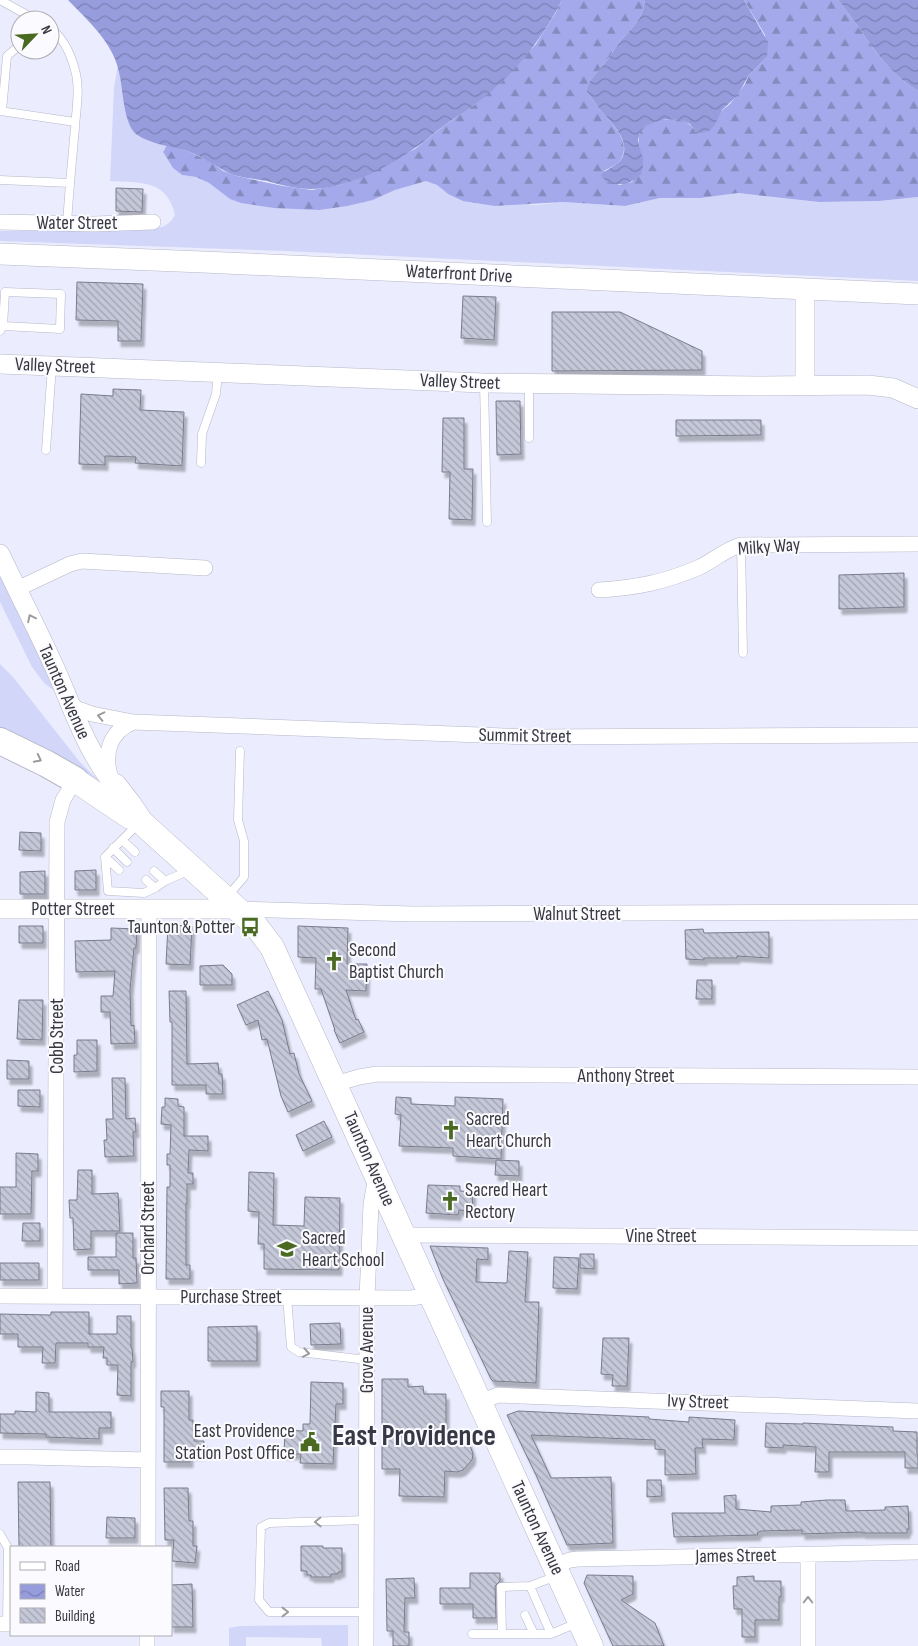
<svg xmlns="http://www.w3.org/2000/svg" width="918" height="1646" font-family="'Sofia Sans Condensed',sans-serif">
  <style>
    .grass { fill: #d2d6f9 }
    .forest { fill: url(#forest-firs) }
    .water { fill: url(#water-waves) }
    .building { fill: url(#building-back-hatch); stroke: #7a7b8b; filter: url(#shadow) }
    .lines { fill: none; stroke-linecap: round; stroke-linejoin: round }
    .service-casing { stroke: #b5b7c7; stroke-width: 9 }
    .minor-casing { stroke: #b5b7c7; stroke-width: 16 }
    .tertiary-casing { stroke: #b5b7c7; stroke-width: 20 }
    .secondary-casing { stroke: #b5b7c7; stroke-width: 22 }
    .trunk-casing { stroke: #b5b7c7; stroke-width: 25 }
    .motorway-casing { stroke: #b5b7c7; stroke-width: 28 }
    .service { stroke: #fff; stroke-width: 8 }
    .minor { stroke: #fff; stroke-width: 15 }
    .tertiary { stroke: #fff; stroke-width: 19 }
    .secondary { stroke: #fff; stroke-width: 21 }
    .trunk { stroke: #fff; stroke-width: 24 }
    .motorway { stroke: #fff; stroke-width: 26 }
    .oneway { stroke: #9c9c9f }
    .labels { text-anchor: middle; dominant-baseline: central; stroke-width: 4; stroke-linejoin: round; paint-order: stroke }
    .street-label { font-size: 19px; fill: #38393f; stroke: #fbfbff }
    .poi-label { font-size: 19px; fill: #38393f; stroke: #fbfbff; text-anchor: start }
    .town-label { font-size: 29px; font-weight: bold; fill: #373845; stroke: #fbfbff }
  </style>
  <defs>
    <pattern id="forest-firs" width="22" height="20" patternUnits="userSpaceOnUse" patternTransform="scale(1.25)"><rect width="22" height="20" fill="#a3a9ea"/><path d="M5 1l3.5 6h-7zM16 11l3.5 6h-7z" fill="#868bbf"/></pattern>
    <pattern id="water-waves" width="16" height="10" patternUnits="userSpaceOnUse" patternTransform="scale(1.25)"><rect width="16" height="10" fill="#979cdd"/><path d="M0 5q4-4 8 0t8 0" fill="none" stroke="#7c80b5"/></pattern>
    <pattern id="building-back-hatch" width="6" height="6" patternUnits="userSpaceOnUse" patternTransform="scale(1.25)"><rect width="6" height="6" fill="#c5c8d8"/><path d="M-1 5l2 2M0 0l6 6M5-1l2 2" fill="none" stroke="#a1a3b1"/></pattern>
    <filter id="shadow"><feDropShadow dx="3" dy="5.5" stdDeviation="1" flood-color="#0004"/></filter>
  </defs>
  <rect width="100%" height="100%" fill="#ebedfe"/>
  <path class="grass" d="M118 65 126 109 146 139 167 145 163 152 173 168 182 175 196 177 209 183 230 199 373 200 395 190 426 180 437 185 448 194 534 205 563 202 625 206 660 198H701L738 193 819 202 879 201 918 197V281L285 251 0 241V231L150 230C162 227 168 227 175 215 167 179 140 183 110 181L114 87Z
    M0 572 57 690 56 692 44 683 32 667 0 602Z
    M0 664 13 677 79 761 98 780 96 782 0 730Z
    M348 1625V1646H322L321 1638 246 1637V1646H229V1628L240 1626Z"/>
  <path class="forest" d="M562 0H645C643 22 629 29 617 46 612 52 609 59 603 65 597 73 588 80 586 91 591 96 594 102 598 107 607 119 631 139 622 157 619 165 610 167 604 171L619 185 632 182 643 167C643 157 636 140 640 132 646 121 669 117 680 120 687 121 692 126 696 132L730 104 745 84 749 75 767 57 765 35 744 0H838C864 31 882 70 918 91V197L879 201 819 202 738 193 701 198H660L625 206 563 202 495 206 463 201 448 194 437 185 426 181 395 190 373 200 347 206 319 210 274 208 241 203 230 199 209 183 196 177 182 175 173 168 163 152 167 145 190 152 212 163 223 171 237 176 283 186 312 190 340 185 357 179 415 149 445 125 473 106 497 86 536 44 555 14Z"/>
  <path class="water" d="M68 0H562C541 42 511 78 473 106 464 113 454 118 445 125 435 132 426 141 415 148 388 168 345 189 311 189 296 189 281 185 267 181 252 178 236 178 223 170 212 164 202 157 190 152 173 146 151 145 136 134 124 124 123 91 120 77 115 44 90 23 68 0Z
    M645 0H744L768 42 767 57 749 75 737 96 722 110 714 126 709 131 702 133 696 132 690 124 681 120 666 119 655 122 646 126 640 132 638 140 643 159V167L641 174 636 179 626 184H613L606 182 601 175C607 168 618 166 622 158 632 139 607 119 598 107 594 102 591 96 586 91 588 80 597 73 603 65 609 59 612 52 617 46 629 29 643 22 645 0Z
    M838 0H918V91C882 70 864 31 838 0Z"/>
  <path class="building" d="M116 188 143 189 142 212 116 211Z
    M77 282 143 284 141 341H118V321L76 320Z
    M463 296 496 297 494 340 461 338Z
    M552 312H620L702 351V370L552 371Z
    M113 389 141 390 140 410 184 412 182 466 135 463 136 457 105 456V465L79 464 81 394 113 396Z
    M496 401H520L521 454 497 455Z
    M443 418H464V469H473L472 520 449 519 450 472H442Z
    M676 420H761V435L676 436Z
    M904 573V607L839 609V575Z
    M20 832 41 833V851L19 850Z
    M96 870V890H75V871Z
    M45 871V894H20V872Z
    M168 925 192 926 190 965 166 964Z
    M19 926H43V943H19Z
    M298 926 348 928 347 964H367L366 991 346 990 356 1020 358 1019 364 1032 340 1043 334 1030H335L321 989H315L316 958 298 957Z
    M111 928 137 929 136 948H134L130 990 131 1026 134 1025 135 1043 111 1044 110 1012H101V996H113L115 971 76 972 75 941 111 940Z
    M703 929 704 933 769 932V958L737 956V958H704V960L686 959 685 930Z
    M223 965 232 974V985H200V966Z
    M697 980H712V999H696Z
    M169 991H186L187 1064 218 1063 219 1074H222L223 1094H206V1085H172V1022H170Z
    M268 991 282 1020 290 1054 294 1053 299 1074 312 1101 288 1112 281 1096 267 1039 262 1040 258 1020 246 1025 237 1005Z
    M19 1000H43L42 1040 17 1039Z
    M77 1040H97V1071L74 1072V1055H77Z
    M7 1060 29 1061V1079H7Z
    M112 1078H125L126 1119 135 1118 136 1132H133L134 1156 105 1157 104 1140H107L106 1119H113Z
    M18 1090H40V1107L18 1106Z
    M396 1097 411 1098V1104L455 1106V1097L503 1099 501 1159 453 1156V1148L399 1146 401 1115 395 1114Z
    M165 1098 178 1099V1106L184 1107V1136H208V1151L189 1150 188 1173H193V1184H187V1203H186V1265H190V1279H166L167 1187H170V1165H167V1154H170L171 1125 161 1124 162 1107H165Z
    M324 1121 332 1137 303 1151 296 1135Z
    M16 1153 38 1154V1171H32L31 1214H0V1187H16Z
    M496 1160 519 1161V1176L495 1175Z
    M78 1170H92V1194L118 1193 120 1231H91V1249L74 1250 73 1218H70L69 1200H77Z
    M249 1172 274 1173 273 1225 304 1226 305 1197 340 1198 339 1270 264 1269V1244H258L259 1212 248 1211Z
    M428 1185 460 1186V1191L473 1192 472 1211 459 1210 458 1215 426 1213Z
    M23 1223H40V1241H22Z
    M116 1233H133V1258H136L137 1283 119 1284V1270H88V1257H116Z
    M430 1246 488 1248V1260L477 1259 476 1282 507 1283 509 1251 528 1252 525 1302H539L536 1383 493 1381 491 1379 443 1279Z
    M580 1254H594V1269L580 1268Z
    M554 1257 579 1258 577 1289 553 1288Z
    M0 1263H39V1280H0Z
    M51 1312H89V1334H117V1316H131V1348H132L133 1362H131V1396L117 1395 118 1365H107V1358H103L104 1347H88V1343H56L55 1363H42L43 1347H18V1334H0V1314L51 1315Z
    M340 1323 341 1344 311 1345 310 1324Z
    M257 1326V1361H208V1327Z
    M603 1338H629L627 1386H612L613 1375 601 1374Z
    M382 1379H408V1387L423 1386 424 1394H446V1432L464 1438 469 1442 473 1454 472 1460 463 1470 457 1472 445 1471 444 1497 399 1496 400 1469H382Z
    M311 1382 343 1383V1404H336L333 1464 300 1463 301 1454H284L285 1430 303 1431V1424H310Z
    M161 1391H189V1420H193L194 1441H204L203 1454H190V1462H164V1407H161Z
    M36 1392 49 1393V1412H111V1428H99V1439L46 1437V1434L0 1433V1414H15V1411L36 1412Z
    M518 1411 649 1417V1419L689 1422V1417L735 1420 734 1440 702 1439 703 1448H695L696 1474 665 1475V1450L655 1449V1440L531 1435 551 1478 611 1477 613 1543 567 1545 536 1475 507 1415Z
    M766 1423 803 1424V1423L893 1427V1431L917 1432V1455H918V1468H905V1452H829V1472H815L816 1447 783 1445V1448L765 1447Z
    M647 1480H661L662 1496 647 1497Z
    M18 1482H50L51 1547H19Z
    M164 1488H188L189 1521H193V1546H197L195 1563 172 1561 174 1540H165Z
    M736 1495V1509L771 1512V1506L801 1505V1502L827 1500H845L846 1511 885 1510V1507L908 1506 909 1529H907V1533H862V1532L802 1534V1530L761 1531 757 1533 758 1535 674 1537 672 1513H725L724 1496Z
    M107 1517 135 1518V1538H106Z
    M301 1546H323V1548H342V1572H338V1574H331V1577H311V1575H307V1571H301Z
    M470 1573H500V1581L495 1586 496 1618H473V1604H440V1588H470Z
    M587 1575 633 1576V1594L621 1600 655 1623 664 1646H613L584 1583Z
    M754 1576V1581H781V1597H779V1620H755V1637H742V1609H734L733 1586H737V1577Z
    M414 1578 415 1598H405L404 1632H409V1646H393V1631H387L386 1579Z
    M192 1584 193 1627H171V1585Z"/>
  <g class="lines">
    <defs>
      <path id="service" d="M0 0 36 20
        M50 28C64 38 72 57 76 74 80 91 76 110 75 128 72 160 69 192 67 224
        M0 111 75 122
        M2 111 7 56 20 45
        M0 180 70 183
        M0 331 3 326 5 292 61 294 60 329 3 326
        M484 383 487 522
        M529 384V438
        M46 450 52 366
        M201 463 202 434 216 394 218 373
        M741 545 743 653
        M139 823 105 857 108 891 144 893 155 888 165 881 190 870
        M122 840 135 852
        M113 848 127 862
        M105 857 119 870
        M154 871 165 881
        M146 880 155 888
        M227 897 244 877V841L238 820 240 751
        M287 1297 291 1347 299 1352 367 1360
        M0 1534 8 1548 7 1624
        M557 1576 530 1586 551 1634 577 1623
        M366 1612H269L259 1600 261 1527 269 1523 366 1520
        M525 1615 534 1634
        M472 1634H551
        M502 1634 501 1587 530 1586"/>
      <path id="minor" d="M0 222 94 224 153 222
        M17 589 70 564 82 561 205 568
        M599 590C636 588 665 582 700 567 714 560 726 549 741 545L918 544
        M70 706 92 714 133 722 480 735 529 737 918 735
        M111 778C103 755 109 732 133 722
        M237 909 413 914 918 912
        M335 1084 359 1077 377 1074 918 1077
        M403 1235 918 1238
        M0 1296 411 1298 431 1295
        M55 1296 57 822 63 800 75 780
        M480 1402 498 1395 918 1411
        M0 1457H27L148 1460
        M148 1547 149 909
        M808 1555V1646
        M554 1566 570 1560 578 1559 918 1552
        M0 1624H11
        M147 1646V1635
        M366 1646 367 1298 371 1204 376 1176"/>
      <path id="tertiary" d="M0 364 484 383 758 386 868 385 893 388 918 399
        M805 386V289
        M0 554C19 594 40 634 58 675 75 714 88 753 115 786
        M0 909H237"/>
      <path id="secondary" d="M0 254 203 262 918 294"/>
      <path id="trunk" d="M75 780 130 817
        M115 786 129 804 141 822 256 926 272 947 591 1646"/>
      <path id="motorway" d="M0 741 47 764 75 780"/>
    </defs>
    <use href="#service" class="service-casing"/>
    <use href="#minor" class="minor-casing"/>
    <use href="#tertiary" class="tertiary-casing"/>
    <use href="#secondary" class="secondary-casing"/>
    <use href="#trunk" class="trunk-casing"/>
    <use href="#motorway" class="motorway-casing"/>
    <use href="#service" class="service"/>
    <use href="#minor" class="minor"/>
    <use href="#tertiary" class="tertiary"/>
    <use href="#secondary" class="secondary"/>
    <use href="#trunk" class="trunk"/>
    <use href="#motorway" class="motorway"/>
  </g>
  <defs><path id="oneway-chevron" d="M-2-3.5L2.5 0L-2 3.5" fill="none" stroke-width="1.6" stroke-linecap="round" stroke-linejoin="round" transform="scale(1.25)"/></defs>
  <g class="oneway">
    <use href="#oneway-chevron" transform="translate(31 618) rotate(-116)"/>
    <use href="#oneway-chevron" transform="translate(101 716) rotate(-167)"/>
    <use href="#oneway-chevron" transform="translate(38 759) rotate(27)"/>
    <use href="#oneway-chevron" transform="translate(306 1353) rotate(10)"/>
    <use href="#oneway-chevron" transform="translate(318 1522) rotate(179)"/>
    <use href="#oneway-chevron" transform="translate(808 1600) rotate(-90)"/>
    <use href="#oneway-chevron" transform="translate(285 1612)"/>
  </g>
  <defs>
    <symbol id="bus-bare" viewBox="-9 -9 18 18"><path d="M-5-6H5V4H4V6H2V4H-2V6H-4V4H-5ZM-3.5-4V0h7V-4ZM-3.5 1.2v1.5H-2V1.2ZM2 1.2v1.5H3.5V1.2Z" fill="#4a6a21" stroke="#fbfbff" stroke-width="2.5" paint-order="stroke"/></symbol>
    <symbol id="church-bare" viewBox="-9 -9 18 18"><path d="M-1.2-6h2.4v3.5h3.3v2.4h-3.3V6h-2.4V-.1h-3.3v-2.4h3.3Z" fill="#4a6a21" stroke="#fbfbff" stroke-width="2.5" paint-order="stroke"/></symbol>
    <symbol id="school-bare" viewBox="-9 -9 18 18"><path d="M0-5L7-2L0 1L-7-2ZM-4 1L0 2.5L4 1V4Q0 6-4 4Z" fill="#4a6a21" stroke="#fbfbff" stroke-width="2.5" paint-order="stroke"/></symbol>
    <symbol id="civic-bare" viewBox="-9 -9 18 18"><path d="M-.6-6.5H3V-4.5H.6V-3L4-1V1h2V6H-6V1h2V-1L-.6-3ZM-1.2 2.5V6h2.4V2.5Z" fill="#4a6a21" stroke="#fbfbff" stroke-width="2.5" paint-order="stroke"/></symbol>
  </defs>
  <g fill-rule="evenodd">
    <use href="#bus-bare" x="236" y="913" width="28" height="28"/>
    <use href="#church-bare" x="320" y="947" width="28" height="28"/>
    <use href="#church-bare" x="437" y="1116" width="28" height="28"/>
    <use href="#church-bare" x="436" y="1187" width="28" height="28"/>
    <use href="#school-bare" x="273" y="1235" width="28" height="28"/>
    <use href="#civic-bare" x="296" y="1428" width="28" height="28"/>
  </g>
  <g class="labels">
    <g class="street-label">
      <text x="77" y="223">Water Street</text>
      <text transform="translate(459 274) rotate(3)">Waterfront Drive</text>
      <text transform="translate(55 366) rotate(2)">Valley Street</text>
      <text transform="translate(460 382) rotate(2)">Valley Street</text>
      <text transform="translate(769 547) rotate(-4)">Milky Way</text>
      <text transform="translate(64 692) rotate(66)">Taunton Avenue</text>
      <text transform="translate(525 736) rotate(1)">Summit Street</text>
      <text x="73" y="909">Potter Street</text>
      <text x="577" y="914">Walnut Street</text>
      <text transform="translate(57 1036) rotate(-90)">Cobb Street</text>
      <text x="626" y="1076">Anthony Street</text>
      <text transform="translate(369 1159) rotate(66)">Taunton Avenue</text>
      <text transform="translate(148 1228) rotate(-90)">Orchard Street</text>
      <text x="661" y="1236">Vine Street</text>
      <text x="231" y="1297">Purchase Street</text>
      <text transform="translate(367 1350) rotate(-90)">Grove Avenue</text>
      <text transform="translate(698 1402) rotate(2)">Ivy Street</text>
      <text transform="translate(537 1528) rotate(65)">Taunton Avenue</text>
      <text transform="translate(736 1556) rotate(-1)">James Street</text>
    </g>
    <g class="poi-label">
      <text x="235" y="927" text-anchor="end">Taunton &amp; Potter</text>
      <text x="349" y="950">Second<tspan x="349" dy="22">Baptist Church</tspan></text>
      <text x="466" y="1119">Sacred<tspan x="466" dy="22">Heart Church</tspan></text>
      <text x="465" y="1190">Sacred Heart<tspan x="465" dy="22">Rectory</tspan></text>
      <text x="302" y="1238">Sacred<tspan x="302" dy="22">Heart School</tspan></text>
      <text x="295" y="1431" text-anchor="end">East Providence<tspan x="295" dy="22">Station Post Office</tspan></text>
    </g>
    <g class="town-label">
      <text x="414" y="1436">East Providence</text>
    </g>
  </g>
  <rect x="10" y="1546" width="162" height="90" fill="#fbfbff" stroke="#adadb2"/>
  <rect x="20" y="1562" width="25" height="8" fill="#ffffff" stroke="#adadb2"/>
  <text x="55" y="1571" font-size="15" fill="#38393f">Road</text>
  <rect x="20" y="1584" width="25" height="15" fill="url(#water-waves)" stroke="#adadb2"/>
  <text x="55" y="1596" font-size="15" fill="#38393f">Water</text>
  <rect x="20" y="1608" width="25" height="15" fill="url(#building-back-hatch)" stroke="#adadb2"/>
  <text x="55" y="1621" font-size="15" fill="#38393f">Building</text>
  <g transform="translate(35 35) rotate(65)"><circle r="24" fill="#fbfbff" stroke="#adadb2"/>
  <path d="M0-4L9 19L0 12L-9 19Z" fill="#4a6a21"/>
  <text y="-8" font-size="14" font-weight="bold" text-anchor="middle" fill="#38393f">N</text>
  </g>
</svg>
